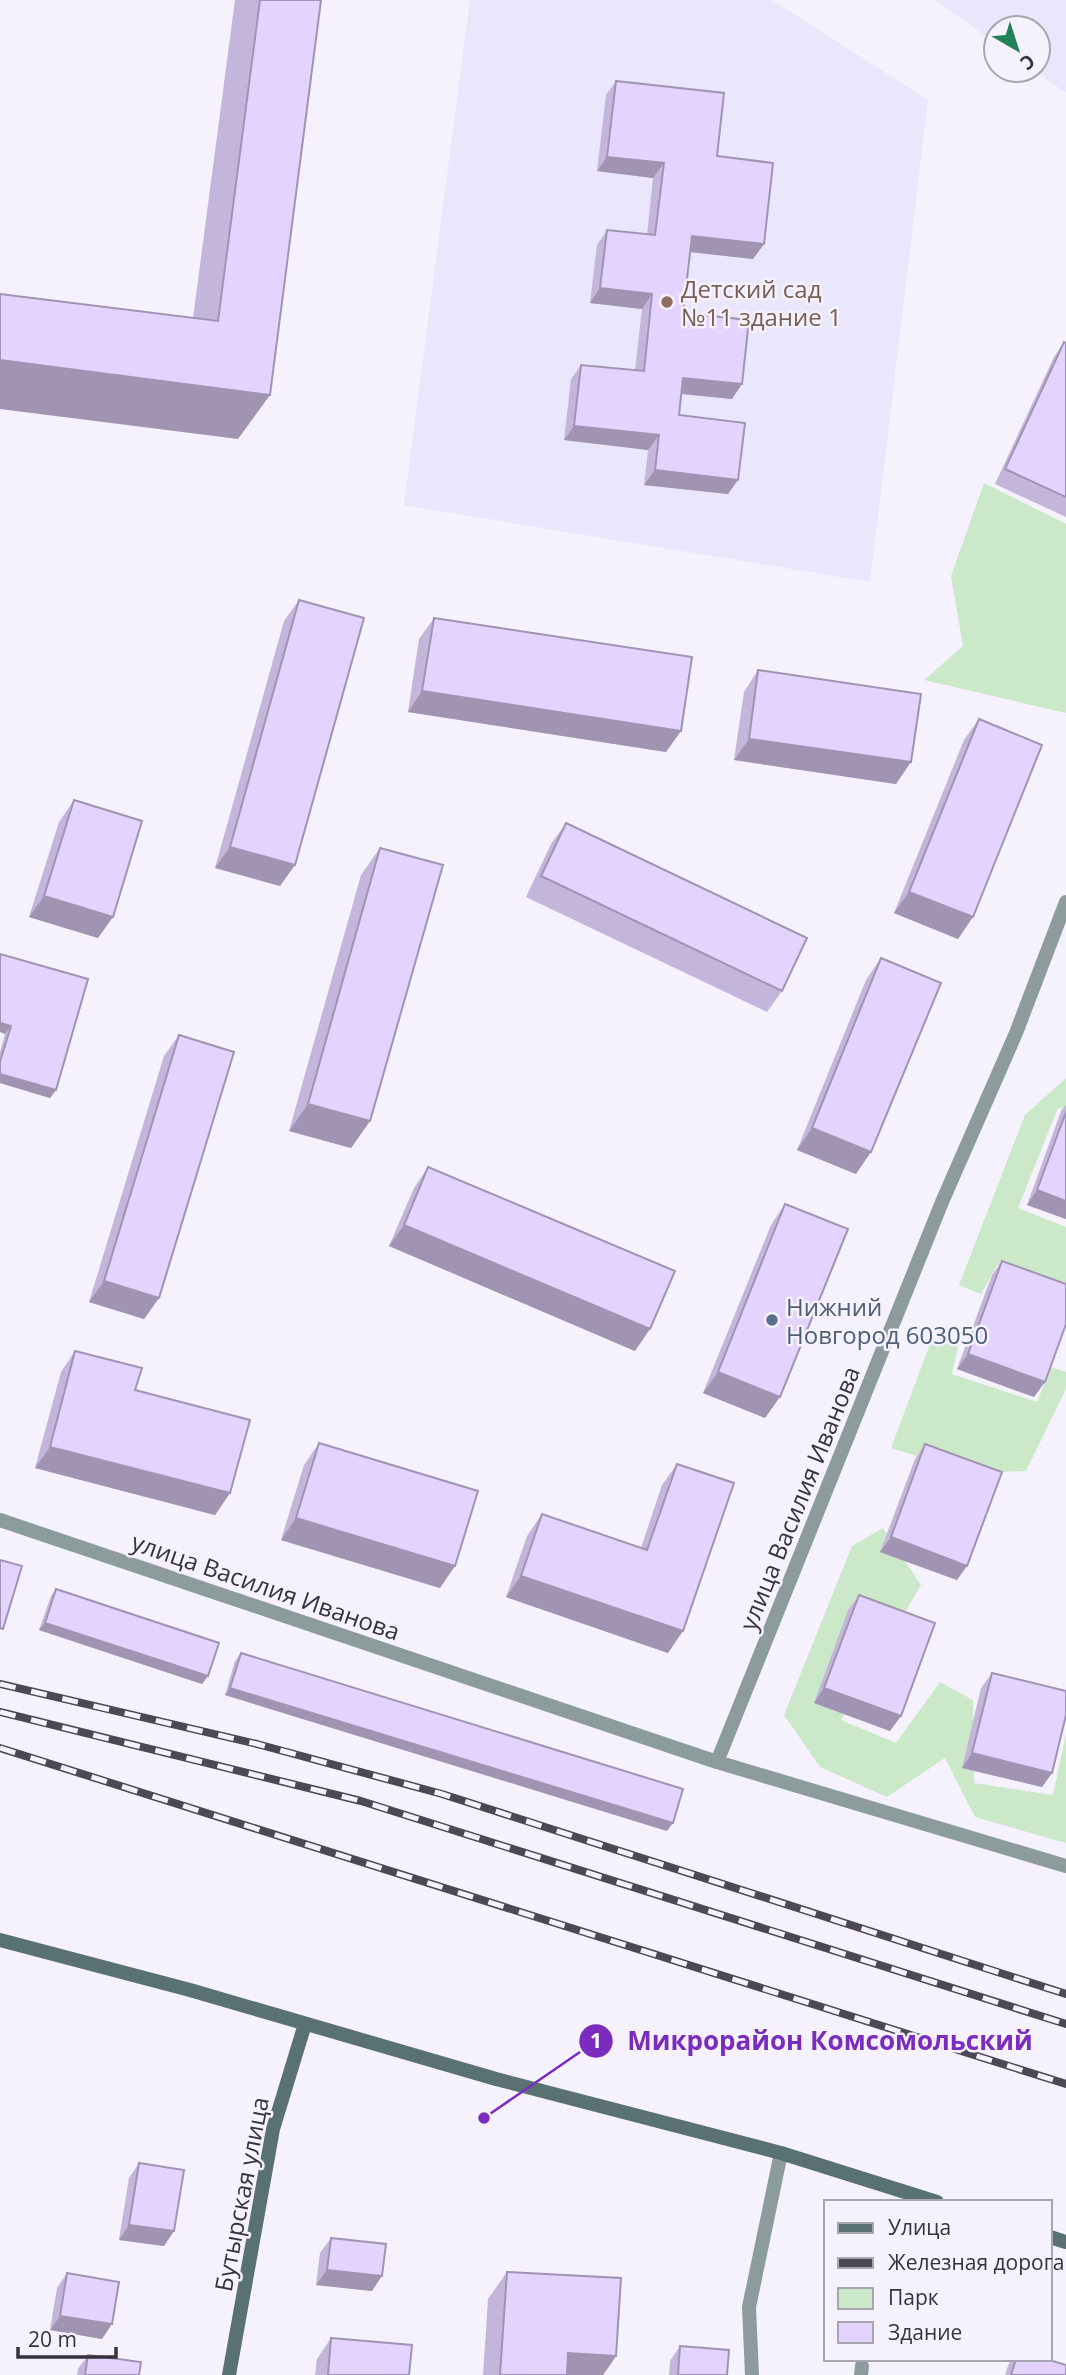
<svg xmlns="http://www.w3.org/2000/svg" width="1066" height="2375" font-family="'Open Sans',sans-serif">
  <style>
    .education { fill: #eae6fc }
    .green { fill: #cbe9c8 }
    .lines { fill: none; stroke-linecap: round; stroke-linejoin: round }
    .street { stroke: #8c9b9c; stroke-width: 14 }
    .secondary { stroke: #5a7172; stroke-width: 14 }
    .rail-casing { stroke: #4c4854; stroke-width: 8 }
    .rail { stroke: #f5f1fd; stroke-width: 5; stroke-dasharray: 16; stroke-linecap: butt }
    .wall { fill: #c4b5db }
    .shaded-wall { fill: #a094b2 }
    .building { fill: #e4d3ff; stroke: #a094b2; stroke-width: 2 }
    .education-dot { fill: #8d6e63; stroke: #f5f1fd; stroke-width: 2.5 }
    .service-dot { fill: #5c6f8a; stroke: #f5f1fd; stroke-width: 2.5 }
    .labels { text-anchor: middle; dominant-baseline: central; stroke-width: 5; stroke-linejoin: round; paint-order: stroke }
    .education-label { font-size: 24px; fill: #785e54; stroke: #f5f1fd; text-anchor: start }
    .service-label { font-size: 24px; fill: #4e5e75; stroke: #f5f1fd; text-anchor: start }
    .street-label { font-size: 24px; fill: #36323d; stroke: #f5f1fd }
    .leader { fill: none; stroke: #7b2cbf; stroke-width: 2.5 }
    .callout-dot { fill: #7b2cbf; stroke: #f5f1fd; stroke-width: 2.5 }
    .mark-label { font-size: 21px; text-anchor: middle; font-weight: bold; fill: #fff }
    .callout-label { font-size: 26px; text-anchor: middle; font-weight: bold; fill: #7b2cbf; stroke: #f5f1fd; stroke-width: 5; stroke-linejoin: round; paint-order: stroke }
  </style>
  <rect width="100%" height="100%" fill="#f5f1fd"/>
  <path class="education" d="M470 0H772L928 100 870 582 404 505Z
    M935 0H1066V93L1034 70H1038V28H996V43Z"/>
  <path class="green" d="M984 483 1066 524V713L924 680 963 646 951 576Z
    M1066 1078V1109L1058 1108 1018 1208 1066 1227V1283L997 1265 981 1294 959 1285 1025 1115Z
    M959 1342 952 1374 1037 1402 1051 1367 1066 1372V1389L1026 1471 973 1473 891 1448 930 1344Z
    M883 1528 921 1585 841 1720 896 1743 940 1682 973 1700 974 1783 1053 1795 1066 1734V1843L975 1817 945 1758 887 1797 820 1767 784 1715 852 1546Z"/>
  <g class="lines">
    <path class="street" d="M0 1520 717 1762 1066 1866
      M717 1762 942 1202 1016 1033 1066 902
      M752 2375 749 2307 781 2153
      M861 2375 862 2366"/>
    <path class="secondary" d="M0 1940 190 1990 496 2079 781 2153 937 2202
      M1050 2237 1066 2242
      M229 2375 273 2129 305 2024"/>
    <defs>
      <path id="rail" d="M0 1684 257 1744 442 1794 1066 1994
        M0 1712 361 1801 1066 2024
        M0 1748 1066 2084"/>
    </defs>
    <use href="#rail" class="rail-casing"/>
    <use href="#rail" class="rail"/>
  </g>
  <path class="wall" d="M235 0H321L238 439 193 318Z
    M616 81 717 156 764 244 753 259 690 252 683 313 732 399 681 394 679 415 728 494 644 485 648 450 564 440 571 379 581 365 635 370 642 309 590 303 597 245 607 230 647 235 653 178 597 171 606 95Z
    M1064 342 1066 343V517L995 484 1054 357Z
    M299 600 280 886 215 868 284 621Z
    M434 618 666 752 408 712 419 639Z
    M758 670 896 784 734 760 744 692Z
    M979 719 958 939 894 913 964 740Z
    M74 800 98 938 29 917 59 822Z
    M566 823 782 991 767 1012 526 897 551 844Z
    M380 848 370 1121 351 1148 289 1131 361 875Z
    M0 954 56 1090 50 1098 0 1083V1052L5 1034Z
    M881 958 856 1174 797 1150 866 980Z
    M179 1035 159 1298 144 1319 89 1302 164 1056Z
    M1066 1105V1219L1027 1205 1061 1111Z
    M428 1167 635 1351 389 1246 414 1188Z
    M785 1204 765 1418 703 1393 771 1225Z
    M1002 1261 1034 1397 957 1369 992 1275Z
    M75 1351 230 1493 215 1515 35 1468 61 1372Z
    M319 1443 440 1588 281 1540 304 1465Z
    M925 1444 957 1580 880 1552 915 1459Z
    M677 1464 668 1653 506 1597 527 1536 542 1514 641 1548 662 1485Z
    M56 1589 208 1676 202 1684 39 1630 51 1596Z
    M859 1595 890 1731 814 1703 848 1610Z
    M241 1653 667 1831 225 1695 235 1661Z
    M992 1673 1052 1773 1042 1787 962 1768 981 1688Z
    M139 2163 164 2246 119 2240 129 2178Z
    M331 2238 372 2291 316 2285 320 2253Z
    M507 2272 616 2356 603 2375H483L488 2299Z
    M67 2273 102 2339 50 2330 57 2288Z
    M331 2338 409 2375H315L317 2359Z
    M680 2346 727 2375H669L670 2361Z
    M88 2355 139 2375H77L78 2369Z
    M1012 2359H1046L1066 2375H1005L1008 2366Z"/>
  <path class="shaded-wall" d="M607 157 664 163 653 178 597 171Z
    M692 236 764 244 753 259 681 251Z
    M600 288 652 294 642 309 590 303Z
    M0 360 270 395 238 439 0 409Z
    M683 378 742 384 732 399 673 393Z
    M574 426 659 435 648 450 564 440Z
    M655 470 738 480 728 494 644 485Z
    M422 691 681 731 666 752 408 712Z
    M749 739 911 762 896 784 734 760Z
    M230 847 295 865 280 886 215 868Z
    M909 892 973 917 958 939 894 913Z
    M44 896 113 917 98 938 29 917Z
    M0 1023 11 1026 5 1034 0 1032Z
    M0 1074 56 1090 50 1098 0 1083Z
    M308 1104 370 1121 351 1148 289 1131Z
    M812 1128 871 1152 856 1174 797 1150Z
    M1037 1190 1066 1201V1219L1027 1205Z
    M404 1225 650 1329 635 1351 389 1246Z
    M104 1281 159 1298 144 1319 89 1302Z
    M968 1354 1045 1382 1034 1397 957 1369Z
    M718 1372 780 1397 765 1418 703 1393Z
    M50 1447 230 1493 215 1515 35 1468Z
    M296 1518 455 1566 440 1588 281 1540Z
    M891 1537 967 1566 957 1580 880 1552Z
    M521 1576 683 1631 668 1653 506 1597Z
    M45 1623 208 1676 202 1684 39 1630Z
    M230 1688 673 1823 667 1831 225 1695Z
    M824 1688 901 1716 890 1731 814 1703Z
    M972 1753 1052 1773 1042 1787 962 1768Z
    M129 2225 174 2231 164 2246 119 2240Z
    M327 2270 382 2276 372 2291 316 2285Z
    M60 2316 112 2324 102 2339 50 2330Z
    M568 2353 616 2356 603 2375H553Z"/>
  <path class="building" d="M260 0H321L270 395 0 360V294L218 321Z
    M616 81 724 93 717 156 773 163 764 244 692 236 683 313 749 320 742 384 683 378 679 415 745 423 738 480 655 470 659 435 574 426 581 365 644 371 652 294 600 288 607 230 655 235 664 163 607 157Z
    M1064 342 1066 343V497L1005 469Z
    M299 600 364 618 295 865 230 847Z
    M434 618 692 657 681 731 422 691Z
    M758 670 921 694 911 762 749 739Z
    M979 719 1042 745 973 917 909 892Z
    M74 800 142 821 113 917 44 896Z
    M566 823 807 938 782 991 541 876Z
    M380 848 443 865 370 1121 308 1104Z
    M0 954 88 979 56 1090 0 1074V1062L11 1026 0 1023Z
    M881 958 941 983 871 1152 812 1128Z
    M179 1035 234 1052 159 1298 104 1281Z
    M1066 1112V1201L1037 1190Z
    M428 1167 675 1271 650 1329 404 1225Z
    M785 1204 848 1229 780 1397 718 1372Z
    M1002 1261 1066 1284V1324L1045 1382 968 1354Z
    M75 1351 142 1368 135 1390 250 1420 230 1493 50 1447Z
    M319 1443 478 1491 455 1566 296 1518Z
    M925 1444 1002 1472 967 1566 891 1537Z
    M677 1464 734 1483 683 1631 521 1576 542 1514 647 1550Z
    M0 1560 22 1566 3 1629 0 1628Z
    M56 1589 219 1643 208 1676 45 1623Z
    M859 1595 935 1623 901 1716 824 1688Z
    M241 1653 683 1789 673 1823 230 1688Z
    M992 1673 1066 1691V1715L1052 1773 972 1753Z
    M139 2163 184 2170 174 2231 129 2225Z
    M331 2238 386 2244 382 2276 327 2270Z
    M507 2272 621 2278 616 2356 568 2353 567 2375H500Z
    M67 2273 119 2282 112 2324 60 2316Z
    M331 2338 412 2345 409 2375H328Z
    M680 2346 729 2350 727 2375H678Z
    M88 2355 141 2362 139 2375H85Z
    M1016 2359H1046L1066 2365V2375H1011Z"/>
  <circle class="education-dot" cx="667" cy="302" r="7"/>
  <circle class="service-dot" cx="772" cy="1320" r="7"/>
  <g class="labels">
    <g class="education-label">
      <text x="681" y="288">Детский сад<tspan x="681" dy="28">№11 здание 1</tspan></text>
    </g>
    <g class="service-label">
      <text x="786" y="1306">Нижний<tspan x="786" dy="28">Новгород 603050</tspan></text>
    </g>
    <g class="street-label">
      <text transform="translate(799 1498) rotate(-68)">улица Василия Иванова</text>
      <text transform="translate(266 1586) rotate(19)">улица Василия Иванова</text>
      <text transform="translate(241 2194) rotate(-79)">Бутырская улица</text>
    </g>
  </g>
  <path class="leader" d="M484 2118L596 2041"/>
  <g class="callout-dot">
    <circle cx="484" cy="2118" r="7"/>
    <circle cx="596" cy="2041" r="18"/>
  </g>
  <g class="mark-label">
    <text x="596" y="2048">1</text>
  </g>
  <g class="callout-label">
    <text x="830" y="2050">Микрорайон Комсомольский</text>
  </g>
  <rect x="824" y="2200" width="228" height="161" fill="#f5f1fd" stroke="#a9a5b0" stroke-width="2"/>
  <rect x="838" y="2223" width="35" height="10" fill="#5a7172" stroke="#a9a5b0" stroke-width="2"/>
  <text x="888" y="2235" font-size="21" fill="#36323d">Улица</text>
  <rect x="838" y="2258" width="35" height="10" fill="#4c4854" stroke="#a9a5b0" stroke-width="2"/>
  <text x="888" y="2270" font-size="21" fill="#36323d">Железная дорога</text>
  <rect x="838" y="2288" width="35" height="21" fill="#cbe9c8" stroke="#a9a5b0" stroke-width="2"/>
  <text x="888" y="2305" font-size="21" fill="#36323d">Парк</text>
  <rect x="838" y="2322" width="35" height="21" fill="#e4d3ff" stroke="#a9a5b0" stroke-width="2"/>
  <text x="888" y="2340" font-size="21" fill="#36323d">Здание</text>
  <g transform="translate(1017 49) rotate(141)"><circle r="33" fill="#f5f1fd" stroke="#a9a5b0" stroke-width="2"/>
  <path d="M0-5L12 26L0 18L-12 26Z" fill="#218159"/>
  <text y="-10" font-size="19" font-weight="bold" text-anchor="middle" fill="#36323d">С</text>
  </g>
  <path d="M18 2347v10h98v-10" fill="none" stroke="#36323d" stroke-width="3.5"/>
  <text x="28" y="2347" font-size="21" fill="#36323d" stroke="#f5f1fd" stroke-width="5" paint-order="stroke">20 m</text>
</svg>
